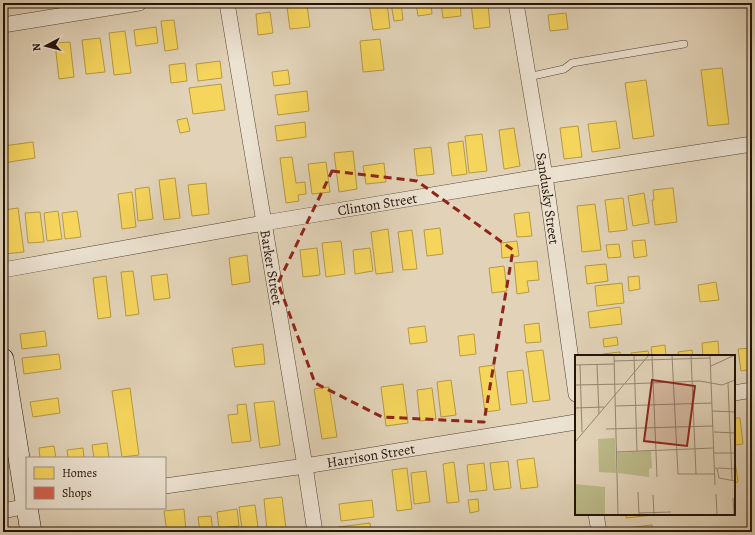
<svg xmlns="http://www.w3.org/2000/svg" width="755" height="535" font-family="Alegreya,serif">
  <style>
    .homes { fill: #f6d55c; stroke: #b69a43 }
    .shops { fill: #d6604d; stroke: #a04938 }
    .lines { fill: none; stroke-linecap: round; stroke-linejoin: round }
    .lane-casing { stroke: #524234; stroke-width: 8 }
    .street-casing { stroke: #524234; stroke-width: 16 }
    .secondary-casing { stroke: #221208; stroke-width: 22 }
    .lane { stroke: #ece2d1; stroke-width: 7 }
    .street { stroke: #ece2d1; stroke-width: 15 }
    .secondary { stroke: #ece2d1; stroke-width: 21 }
    .marked { fill: none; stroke: #8f2418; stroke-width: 3; stroke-dasharray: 8 5; stroke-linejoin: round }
    .labels { text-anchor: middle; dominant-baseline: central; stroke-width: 4; stroke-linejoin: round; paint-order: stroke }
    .street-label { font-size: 14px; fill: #221208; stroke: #ece2d1 }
    .inset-road { fill: none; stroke: #958672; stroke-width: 1 }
    .view { fill: #8f2418; fill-opacity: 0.15; stroke: #8f2418; stroke-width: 2 }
    .inset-edge { fill: none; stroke: #221208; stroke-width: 2 }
  </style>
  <rect width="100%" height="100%" fill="#e2d3b8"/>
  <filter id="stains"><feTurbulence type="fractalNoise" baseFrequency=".005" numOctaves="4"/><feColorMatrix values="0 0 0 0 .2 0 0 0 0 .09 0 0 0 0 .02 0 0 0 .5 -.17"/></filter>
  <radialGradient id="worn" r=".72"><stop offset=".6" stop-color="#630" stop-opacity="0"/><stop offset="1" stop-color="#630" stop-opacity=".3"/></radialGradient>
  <path class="homes" d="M369 3H387L390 28 373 30Z
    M391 3H401L403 20 394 21Z
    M416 3H431L432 14 418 16Z
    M441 3H460L461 16 443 18Z
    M471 3H488L490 27 474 29Z
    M307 5 310 27 290 29 287 7Z
    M270 12 273 33 258 35 256 14Z
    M566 13 568 29 550 31 548 15Z
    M174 20 178 49 165 51 161 21Z
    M156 27 158 43 136 46 134 30Z
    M125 31 131 73 114 75 109 33Z
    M100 38 105 72 86 74 82 40Z
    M380 39 384 70 363 72 360 41Z
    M70 42 74 77 59 79 55 43Z
    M220 61 222 78 198 81 196 64Z
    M185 63 187 81 171 83 169 65Z
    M722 68 729 124 708 126 701 70Z
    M288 70 290 84 274 86 272 72Z
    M646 80 654 136 633 139 625 83Z
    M221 84 225 110 193 114 189 88Z
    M307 91 309 111 278 115 275 95Z
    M187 118 190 131 180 133 177 120Z
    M616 121 620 148 592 152 588 124Z
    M305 122 306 137 277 141 275 126Z
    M578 126 582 157 564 159 560 128Z
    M514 128 520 166 504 169 499 130Z
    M482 134 487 171 469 173 465 136Z
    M463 141 467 174 452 176 448 143Z
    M33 142 35 158 3 163V146Z
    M431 147 434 174 417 176 414 149Z
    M353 151 357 189 339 192 334 153Z
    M292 157 296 183 305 182 306 194 298 195 299 201 286 203 280 158Z
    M326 162 330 192 312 194 308 164Z
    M384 163 386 182 366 184 363 166Z
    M175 178 180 218 164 220 159 180Z
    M206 183 209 214 192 216 188 185Z
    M149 187 153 219 138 221 135 189Z
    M673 188 677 222 655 225 652 200H654L653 190Z
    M132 192 136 227 122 229 118 194Z
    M644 193 649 223 633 226 628 196Z
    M623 198 627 230 609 232 605 200Z
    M595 204 601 250 582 252 577 206Z
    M18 208 24 252 4 254 3 244V210Z
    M58 211 62 239 47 241 44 213Z
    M77 211 81 237 65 239 62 213Z
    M40 212 44 242 28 243 25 213Z
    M529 212 532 236 517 237 514 214Z
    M440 228 443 254 427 256 424 230Z
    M388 229 393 272 376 274 371 232Z
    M412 230 417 269 403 270 398 232Z
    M645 240 647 256 634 258 632 241Z
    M341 241 345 274 326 277 322 243Z
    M517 241 519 256 502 258 501 243Z
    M619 244 621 257 608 258 606 245Z
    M317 248 320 275 303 277 300 250Z
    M370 248 373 271 355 274 353 250Z
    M247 255 250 282 232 285 229 258Z
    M537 261 539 280 527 281 529 292 517 294 514 263Z
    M606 264 608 281 587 284 585 266Z
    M504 266 507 291 492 293 489 268Z
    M133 271 139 314 126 316 121 272Z
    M167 274 170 298 154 300 151 276Z
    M106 276 111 317 98 319 93 278Z
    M639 276 640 289 629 291 628 277Z
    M716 282 719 300 700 302 698 285Z
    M622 283 624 303 597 306 595 286Z
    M620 307 622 324 590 328 588 312Z
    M539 323 541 342 526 343 524 325Z
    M425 326 427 342 410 344 408 328Z
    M45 331 47 346 22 349 20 334Z
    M474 334 476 354 460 356 458 336Z
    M617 337 618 345 604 347 603 339Z
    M718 341 719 356H703L702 343Z
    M263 344 265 364 235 367 232 348Z
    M665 345 666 356H652L651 347Z
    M752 348V369L741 371 738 349Z
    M543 350 550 400 533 402 526 352Z
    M692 350 693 356H679L678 352Z
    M648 351 649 356H632L631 353Z
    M620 352 621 356H603V354Z
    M59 354 61 369 24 374 22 358Z
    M494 365 500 410 485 412 479 367Z
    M523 370 527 403 511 405 507 372Z
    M451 380 456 415 441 417 437 382Z
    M403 384 408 423 386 426 381 387Z
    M329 387 337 437 322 439 314 389Z
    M130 388 139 455 122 457 112 391Z
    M432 388 436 419 420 421 417 390Z
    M58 398 60 413 33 417 30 402Z
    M274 401 280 445 260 448 254 403Z
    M246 404 251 441 232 443 228 415 238 414 237 405Z
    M747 413H752V436H750Z
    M734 418H740L743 444 734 445Z
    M107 443 109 458H94L92 445Z
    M54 446 56 458H40L39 448Z
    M83 448 84 458H68L67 450Z
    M534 458 538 487 521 489 517 460Z
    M508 461 511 488 494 490 490 463Z
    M454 462 459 502 447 503 443 464Z
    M484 463 487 490 470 492 467 465Z
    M750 463H752V479Z
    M734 467H736L738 482 734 483Z
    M407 468 412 509 397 511 392 470Z
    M426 471 430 502 414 504 411 473Z
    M282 497 286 529 267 531 264 499Z
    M478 499 479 511 470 513 468 500Z
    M372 500 374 517 341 521 339 504Z
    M255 505 258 527 242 529 239 507Z
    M184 509 186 532H167L164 511Z
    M237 509 239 526 219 528 217 512Z
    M626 514H653V515L626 518Z
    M211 516 213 532H200L198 517Z
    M370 523 371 532H338V527Z
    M652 525 653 532H626V528Z"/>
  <path class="shops" d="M3 69 6 87H3Z"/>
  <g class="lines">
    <defs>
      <path id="lane" d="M528 77 564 69 572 63 684 44"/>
      <g id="street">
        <path id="s1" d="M227 3 305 466 315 532"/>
        <path id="s2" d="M516 3 545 176 576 394"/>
        <path d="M3 25 139 3"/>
        <path id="s3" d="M3 270 264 223 545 176 752 144"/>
        <path d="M734 393 752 390"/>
        <path id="s4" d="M165 486 305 466 576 422"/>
        <path d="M3 511 27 506"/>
        <path d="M596 514 599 532"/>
      </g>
      <path id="secondary" d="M3 359 31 532"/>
    </defs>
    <use href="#lane" class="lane-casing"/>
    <use href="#street" class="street-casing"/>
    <use href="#secondary" class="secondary-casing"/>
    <use href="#lane" class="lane"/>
    <use href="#street" class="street"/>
    <use href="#secondary" class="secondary"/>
  </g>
  <path class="marked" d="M332 171 417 181 513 250 484 422 382 417 315 383 278 283Z"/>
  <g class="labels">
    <g class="street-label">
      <text stroke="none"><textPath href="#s2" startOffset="198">Sandusky Street</textPath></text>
      <text stroke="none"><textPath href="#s3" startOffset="380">Clinton Street</textPath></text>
      <text stroke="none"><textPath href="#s1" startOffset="268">Barker Street</textPath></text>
      <text stroke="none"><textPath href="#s4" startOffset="208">Harrison Street</textPath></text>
    </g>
  </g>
  <g transform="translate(575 355)">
    <rect width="160" height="160" fill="#e2d3b8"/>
    <path d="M0 129 30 132V160H0Z" fill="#bcba89"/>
    <path d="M40 83 41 118 24 117 23 84ZM76 96 77 113 74 114V122L43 118 42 98Z" fill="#bcba89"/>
    <path class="inset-road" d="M39 0 43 160M59 0 62 96M77 0 82 122M97 0 103 119M116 0 121 119M135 0 140 130M39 6 135 3M22 9 24 59M0 10 39 9M5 10 7 77M136 11 160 0M153 28 157 125M50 29 125 26 147 30 160 25M0 30 49 29M40 51 137 48M0 53 29 52M137 56 160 57M31 74 138 71M139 77 160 78M0 87 74 0M42 97 139 93M139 98H160M140 113H142L144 123 160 126M143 113 160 114M103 119H140M63 137 64 160M141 139 142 160M78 140 79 160M158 143 159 160M64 158 96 157"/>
    <path class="view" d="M77 25 120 31 112 91 69 86Z"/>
    <rect width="160" height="160" class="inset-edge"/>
  </g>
  <rect width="755" height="535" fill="none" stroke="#e2d3b8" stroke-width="16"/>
  <rect x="4" y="4" width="747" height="527" fill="none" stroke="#221208" stroke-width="2"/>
  <rect x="8" y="8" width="739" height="519" fill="none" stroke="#221208"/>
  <rect x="26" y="457" width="140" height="52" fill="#ece2d1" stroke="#9b8f81"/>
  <rect x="34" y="467" width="20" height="12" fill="#f6d55c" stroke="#9b8f81"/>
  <text x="62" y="477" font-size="12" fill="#221208">Homes</text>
  <rect x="34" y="487" width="20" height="12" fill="#d6604d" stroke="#9b8f81"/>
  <text x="62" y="497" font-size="12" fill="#221208">Shops</text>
  <g transform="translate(46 46) rotate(263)" stroke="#ece2d1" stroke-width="3" paint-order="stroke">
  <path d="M0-3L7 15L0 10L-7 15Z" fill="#221208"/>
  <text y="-6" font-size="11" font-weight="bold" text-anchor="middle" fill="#221208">N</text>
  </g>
  <rect width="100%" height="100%" filter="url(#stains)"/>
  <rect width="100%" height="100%" fill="url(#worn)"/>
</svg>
